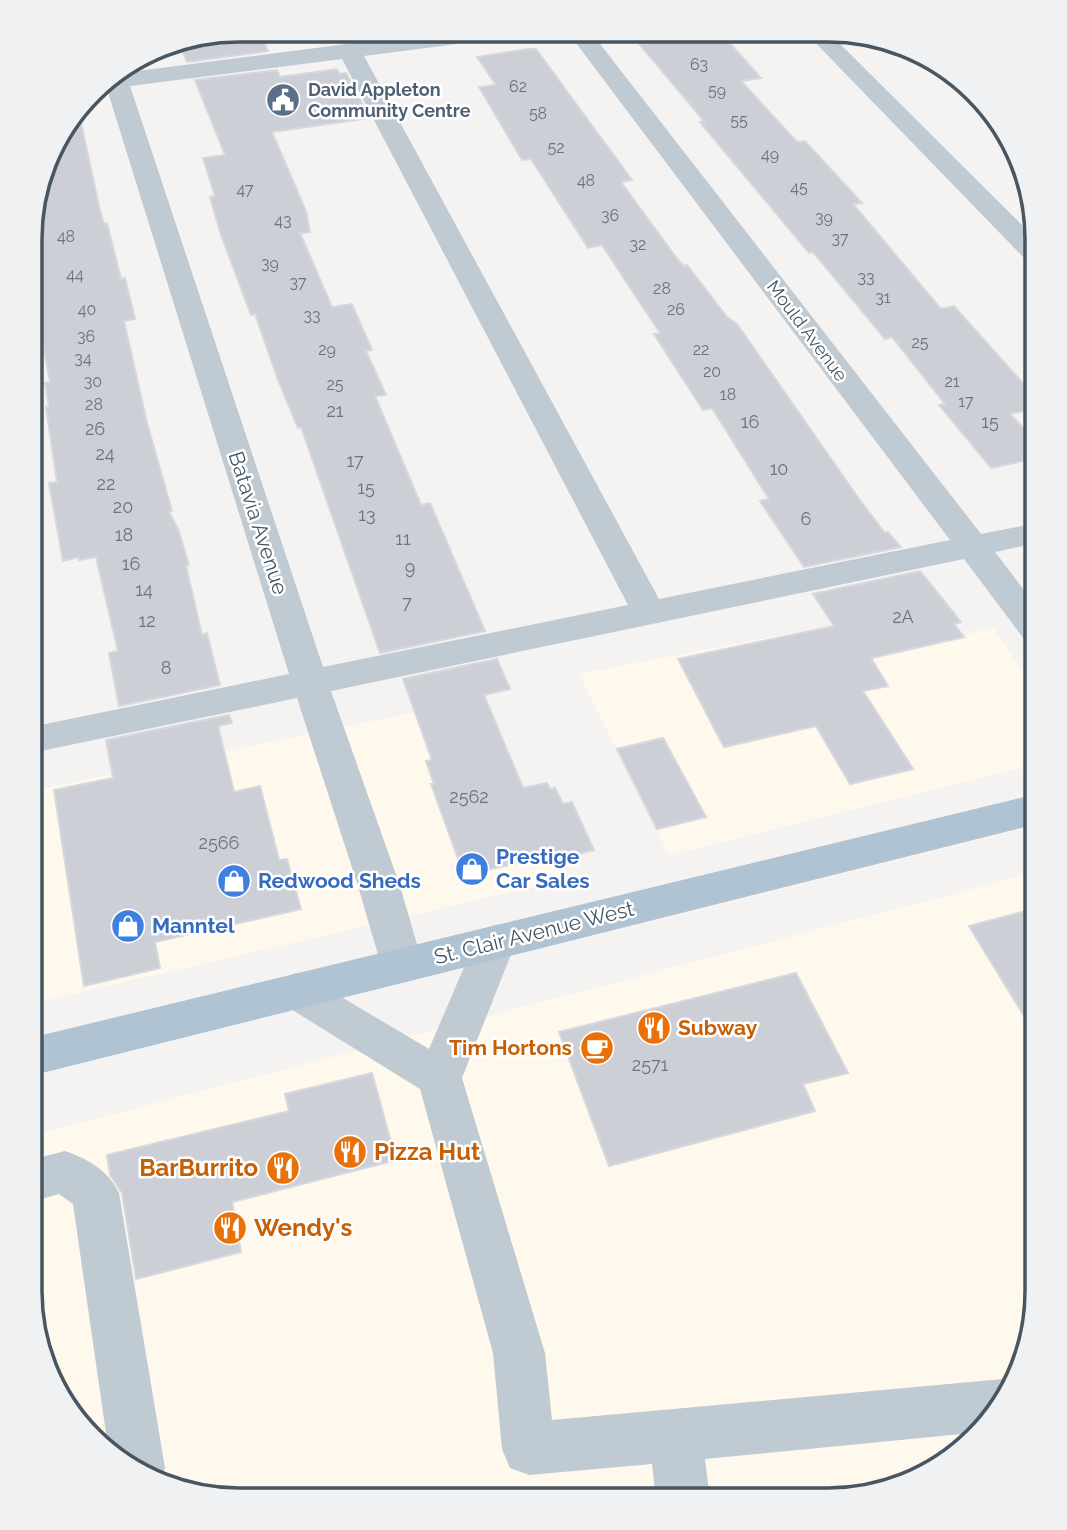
<svg xmlns="http://www.w3.org/2000/svg" width="1067" height="1530" viewBox="0 0 1067 1530" font-family="Raleway,sans-serif">
  <style>
    .commercial { fill: #fef8ed }
    .building { fill: #cccfd5; stroke: #d6d8de; stroke-width: 2 }
    .lines { fill: none; stroke-linecap: round; stroke-linejoin: round }
    .minor { fill: #bfcad3; fill-rule: evenodd }
    .major { fill: #b0c3d3; fill-rule: evenodd }
    .labels { text-anchor: middle; stroke-width: 5; stroke-linejoin: round; paint-order: stroke }
    .far-number-label { font-size: 16px; fill: #69747f }
    .far-service-label { font-size: 18px; font-weight: bold; fill: #4e5e75; stroke: #fff; text-anchor: start }
    .far-street-label { font-size: 18px; fill: #485662; stroke: #fff }
    .number-label { font-size: 18px; fill: #69747f }
    .street-label { font-size: 21px; fill: #485662; stroke: #fff }
    .shop-label { font-size: 21px; font-weight: bold; fill: #366cbe; stroke: #fff; text-anchor: start }
    .food-label { font-size: 21px; font-weight: bold; fill: #c56008; stroke: #fff; text-anchor: start }
    .near-food-label { font-size: 24px; font-weight: bold; fill: #c56008; stroke: #fff; text-anchor: start }
    .rim { fill: none; stroke: #485662; stroke-width: 3.5 }
  </style>
  <rect width="100%" height="100%" fill="#f5f2f2"/>
  <g class="commercial">
    <path d="M850,622l28,33 115,-27 44,64v72l-368,91 -90,-181z"/>
    <path d="M485,698l78,182 -533,124 1,-213z"/>
    <path d="M1037,872v433l-35,103 -82,71 -91,21 -617,-1 -100,-42 -61,-74 -21,-91v-156z"/>
  </g>
  <g class="building">
    <path d="M239,30h20l9,21 -81,11 -9,-22z"/>
    <path d="M670,31h49l42,47 -20,3 56,61 8,-1 57,62 -9,1 88,105 13,-3 83,93v9l-27,6 27,28v16l-46,10 -52,-63 6,-1 -53,-67 -7,2 -72,-87 -4,1 -109,-131 4,-1 -70,-83z"/>
    <path d="M528,49h8l41,56 55,75 -11,2 57,78 6,6 3,-1 40,52 10,7 122,175 26,34 3,-1 13,15 -97,20 -44,-66 9,-2 -57,-91 -9,2 -49,-76 6,-1 -58,-88 -14,3 -57,-89 -9,1 -43,-73 17,-2 -19,-28z"/>
    <path d="M337,69l2,5 7,-1 24,45 -98,14 34,79 4,21 -10,1 32,74 20,-3 20,46 -6,1 20,44 -11,1 46,109 9,-2 55,128 -105,22 -79,-226 -3,1 -20,-48 -23,-66 -4,1 -30,-80 -11,-38 5,-1 -12,-38 22,-3 -30,-75 82,-10 3,7z"/>
    <path d="M78,109l22,102 4,13 3,-1 14,56 4,-1 10,41 -11,2 23,102 25,88 -3,1 9,17 11,36 -3,1 16,69 5,-2 13,52 -101,21 -10,-53 9,-2 -22,-94 -17,3v-3l-16,4 -14,-78 8,-1 -11,-75h3l-4,-24 5,-1 -19,-101 3,-77 24,-69z"/>
    <path d="M920,571l41,51 -7,2 10,13 -93,21 17,28 -25,5 50,78 -63,15 -34,-58 -92,21 -46,-88 156,-33 -21,-32z"/>
    <path d="M497,659l13,30 -26,6 39,93 24,-5 3,6 5,-1 8,16 9,-2 22,48 -39,10 -2,-5 -89,20 -33,-91h3l-8,-23 6,-1 -29,-81z"/>
    <path d="M229,715l3,8 -14,3 16,66 26,-6 19,74 8,-1 14,50 -146,33 5,26 -76,18 -30,-196 59,-12 -7,-38z"/>
    <path d="M663,738l43,79 -49,12 -40,-80z"/>
    <path d="M1037,908v129l-68,-111z"/>
    <path d="M796,973l52,100 -45,11 12,27 -206,55 -50,-134z"/>
    <path d="M372,1073l24,87 -164,42 9,50 -105,27 -14,-86 -12,-18 -3,-20 182,-44 -4,-17z"/>
  </g>
  <g class="lines">
    <g class="minor">
      <path d="M455,30l59,1 -3,5 -8,2 -139,18 295,543 291,-59 -383,-509h23l391,503 56,-11v20l-42,9 42,55v36l-13,-4 -60,-80 -633,132 69,195 23,79 -6,12 -15,5 -15,-5 -6,-12 -23,-79 -61,-188 -266,55v-26l258,-53 -182,-585h-12l19,-15zM342,59l286,546 -305,62 -193,-581z"/>
      <path d="M804,31l24,1 209,208v23l-10,-2z"/>
      <path d="M495,925l15,5 6,12 -54,136 83,275 7,67 451,-41 7,3 -8,26 -30,25 -267,26 5,41h-54l-4,-36 -123,11 -19,-7 -8,-19 -9,-96 -73,-264 -139,-86 -7,-12 7,-12 15,-6 15,6 118,70 51,-119z"/>
      <path d="M65,1151c23,8 44,20 54,42l46,275 -4,10 -52,-24 -36,-250 -14,-10 -29,8v-42z"/>
    </g>
    <path class="major" d="M1037,794v30l-1007,252v-38z"/>
  </g>
  <defs>
    <g id="civic-disc" transform="scale(1.75)"><circle r="9.5" fill="#5c6f8a" stroke="#fff"/><path d="M-.6-6.5H3V-4.5H.6V-3L4-1V1h2V6H-6V1h2V-1L-.6-3ZM-1.2 2.5V6h2.4V2.5Z" fill="#fff"/></g>
    <g id="shop-disc" transform="scale(1.75)"><circle r="9.5" fill="#3f7fe0" stroke="#fff"/><path d="M-5-2.5h2.3a2.7 3.5 0 0 1 5.4 0H5L5.5 6h-11ZM-1.5-2.5h3a1.5 2.3 0 0 0-3 0Z" fill="#fff"/></g>
    <g id="restaurant-disc" transform="scale(1.75)"><circle r="9.5" fill="#e8710a" stroke="#fff"/><path d="M-5-6h1v4h1v-4h1v4h1v-4h1v5L-1.5 .5V6h-2V.5L-5-1ZM5-6V6H3V1.5H1.5Q1.5-4 5-6Z" fill="#fff"/></g>
    <g id="cafe-disc" transform="scale(1.75)"><circle r="9.5" fill="#e8710a" stroke="#fff"/><path d="M-5.5-4.5H6V0H3Q3 3.5 0 3.5H-2.5Q-5.5 3.5-5.5 0ZM3-3.2v2h1.7v-2ZM-6 4.5H4V6H-6Z" fill="#fff"/></g>
  </defs>
  <g fill-rule="evenodd">
    <use href="#civic-disc" x="283" y="100"/>
    <use href="#shop-disc" x="472" y="869"/>
    <use href="#shop-disc" x="234" y="881"/>
    <use href="#shop-disc" x="128" y="926"/>
    <use href="#restaurant-disc" x="654" y="1028"/>
    <use href="#cafe-disc" x="597" y="1048"/>
    <use href="#restaurant-disc" x="350" y="1152"/>
    <use href="#restaurant-disc" x="283" y="1168"/>
    <use href="#restaurant-disc" x="230" y="1228"/>
  </g>
  <g class="labels">
    <g class="far-number-label">
      <text x="699" y="70">63</text>
      <text x="518" y="92">62</text>
      <text x="717" y="96">59</text>
      <text x="538" y="119">58</text>
      <text x="739" y="126">55</text>
      <text x="556" y="153">52</text>
      <text x="770" y="160">49</text>
      <text x="586" y="186">48</text>
      <text x="799" y="193">45</text>
      <text x="245" y="195">47</text>
      <text x="610" y="221">36</text>
      <text x="824" y="223">39</text>
      <text x="283" y="226">43</text>
      <text x="66" y="242">48</text>
      <text x="840" y="244">37</text>
      <text x="638" y="250">32</text>
      <text x="270" y="269">39</text>
      <text x="75" y="280">44</text>
      <text x="866" y="283">33</text>
      <text x="298" y="288">37</text>
      <text x="662" y="294">28</text>
      <text x="883" y="303">31</text>
      <text x="87" y="315">40</text>
      <text x="676" y="315">26</text>
      <text x="312" y="321">33</text>
      <text x="86" y="342">36</text>
      <text x="920" y="348">25</text>
      <text x="327" y="355">29</text>
      <text x="701" y="355">22</text>
      <text x="83" y="364">34</text>
      <text x="712" y="377">20</text>
      <text x="93" y="387">30</text>
      <text x="952" y="387">21</text>
      <text x="335" y="390">25</text>
      <text x="728" y="400">18</text>
      <text x="966" y="407">17</text>
      <text x="94" y="410">28</text>
    </g>
    <g class="far-service-label">
      <text x="308" y="96">David Appleton<tspan x="308" dy="21">Community Centre</tspan></text>
    </g>
    <g class="far-street-label">
      <text transform="translate(807 331) rotate(53)" y="6">Mould Avenue</text>
    </g>
    <g class="number-label">
      <text x="335" y="417">21</text>
      <text x="750" y="428">16</text>
      <text x="990" y="428">15</text>
      <text x="95" y="435">26</text>
      <text x="105" y="460">24</text>
      <text x="355" y="467">17</text>
      <text x="779" y="475">10</text>
      <text x="106" y="490">22</text>
      <text x="366" y="494">15</text>
      <text x="123" y="513">20</text>
      <text x="367" y="521">13</text>
      <text x="806" y="525">6</text>
      <text x="124" y="541">18</text>
      <text x="403" y="545">11</text>
      <text x="131" y="570">16</text>
      <text x="410" y="574">9</text>
      <text x="144" y="596">14</text>
      <text x="407" y="609">7</text>
      <text x="903" y="623">2A</text>
      <text x="147" y="627">12</text>
      <text x="166" y="674">8</text>
      <text x="469" y="803">2562</text>
      <text x="219" y="849">2566</text>
      <text x="650" y="1071">2571</text>
    </g>
    <g class="street-label">
      <text transform="translate(258 523) rotate(72)" y="7">Batavia Avenue</text>
      <text transform="translate(534 933) rotate(-14)" y="7">St. Clair Avenue West</text>
    </g>
    <g class="shop-label">
      <text x="496" y="864">Prestige<tspan x="496" dy="24">Car Sales</tspan></text>
      <text x="258" y="888">Redwood Sheds</text>
      <text x="152" y="933">Manntel</text>
    </g>
    <g class="food-label">
      <text x="678" y="1035">Subway</text>
      <text x="572" y="1055" text-anchor="end">Tim Hortons</text>
    </g>
    <g class="near-food-label">
      <text x="374" y="1160">Pizza Hut</text>
      <text x="258" y="1176" text-anchor="end">BarBurrito</text>
      <text x="254" y="1236">Wendy's</text>
    </g>
  </g>
  <path d="M0 0H1067V1530H0ZM239 42H828A197 197 0 0 1 1025 239V1291A197 197 0 0 1 828 1488H239A197 197 0 0 1 42 1291V239A197 197 0 0 1 239 42Z" fill="#f0f1f2" fill-rule="evenodd"/>
  <path class="rim" d="M239 42H828A197 197 0 0 1 1025 239V1291A197 197 0 0 1 828 1488H239A197 197 0 0 1 42 1291V239A197 197 0 0 1 239 42Z"/>
</svg>
